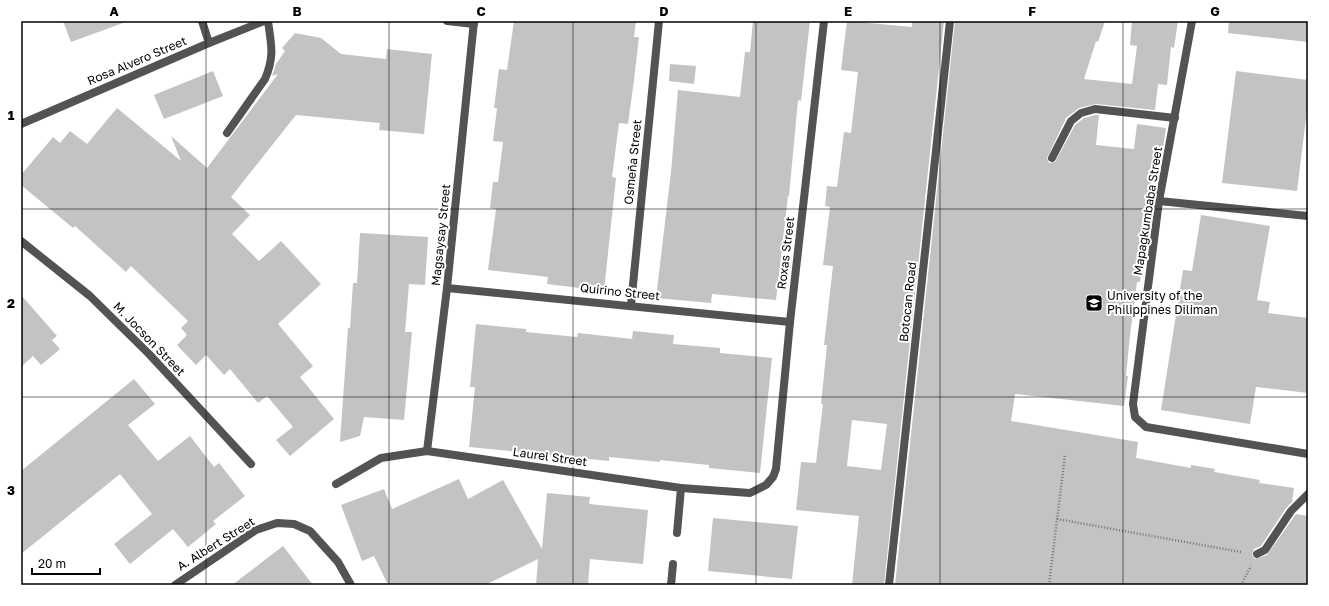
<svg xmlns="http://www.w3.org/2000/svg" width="1329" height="606" viewBox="0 0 1329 606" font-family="'Golos Text',sans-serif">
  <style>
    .building { fill: #c3c3c3; fill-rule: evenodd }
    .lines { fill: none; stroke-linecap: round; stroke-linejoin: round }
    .path { stroke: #757575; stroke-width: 2.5; stroke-dasharray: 1 2; stroke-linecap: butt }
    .lane { stroke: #535353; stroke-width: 8 }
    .street { stroke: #535353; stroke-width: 8 }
    .grid { fill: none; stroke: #000; stroke-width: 1; stroke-opacity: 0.55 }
    .labels { text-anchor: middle; stroke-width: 4; stroke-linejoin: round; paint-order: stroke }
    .street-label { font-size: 12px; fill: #000; stroke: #fff }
    .poi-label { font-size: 12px; fill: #000; stroke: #fff; text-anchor: start }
    .neatline { fill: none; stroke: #000; stroke-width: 1.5 }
    .grid-label { font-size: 13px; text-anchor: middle; font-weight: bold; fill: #000 }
  </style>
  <rect width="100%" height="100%" fill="#fff"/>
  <g class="building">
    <path d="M63,21h59l1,2 -52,19z"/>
    <path d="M514,21h122l-2,16h5l-5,43 -6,44 -9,-1 -7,54 4,1 -12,113 -57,-7 1,-7 -60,-7 8,-61 -6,-1 3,-26h5l5,-40 -10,-1 4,-33h-3l5,-39 8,1z"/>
    <path d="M753,21h57l-9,80 -3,-1 -9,96h-1l-12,104 -64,-6 -1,9 -55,-5 15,-126 7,-82 62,7 5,-45h5z"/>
    <path d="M847,21l65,6v-6h32l-60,564h-32l7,-69 -63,-6 5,-48 15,1 7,-59h-2l6,-59h-3l9,-79 -10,-1 7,-58 -5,-1 2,-20 10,1 7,-55 7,1 7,-61 -17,-2zM852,420l35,4 -6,46 -34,-4z"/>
    <path d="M955,21h150l-7,21 -2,-1 -12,38 48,5 5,-38 -7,-1 2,-24h46l-4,27 -3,-1 -4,38 -9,-1 -3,26 -59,-6 -17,4 -13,10 -19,40 2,5 6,-1 20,-37 9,-7 11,-3h4l-3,30 38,4 3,-25 29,4 -5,33 -7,-1 -6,59 -4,-1 -5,44h3l-2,20h-3l-7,53 -4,41h2l-4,30 -109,-12 -4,27 127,21 -2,16 55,10v-3l24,4 -1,3 46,8 -1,3 35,5 -2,14 -6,6 -25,38 -7,3 -2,5 2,4 2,1 11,-4 29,-41 12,2v69h-413z"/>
    <path d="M1229,21h79v21l-80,-9z"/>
    <path d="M295,33l26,5 20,16 45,5 1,-10 45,5 -8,80 -45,-4 1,-7 -84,-8 -65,82 19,18 -18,19 27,27 22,-20 40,43 -43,40 35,42 -13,11 34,42 -44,37 -14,-16 17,-13 -26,-31 -9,7 -28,-34 -6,6 -18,-20 -10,10 -19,-20 10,-10 -6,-7 7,-7 -57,-55 -5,6 -51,-46 -2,2 -52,-43v-10l32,-38 7,6 10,-12 17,13 30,-36 64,53 -10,-25 36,32 71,-94 -6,2 4,-12 9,-13 -3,-3z"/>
    <path d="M670,64l26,2 -2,18 -25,-3z"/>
    <path d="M213,71l10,25 -59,23 -10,-24z"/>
    <path d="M1236,71l72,9v22l-11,89 -75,-8z"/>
    <path d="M1201,215l69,11 -13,74 13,2 -2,11 40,5v75l-52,-6 -6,37 -89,-14 22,-140 9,1z"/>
    <path d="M360,233l68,4 -3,48 -16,-1 -4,48h7l-8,88 -40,-3 -4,19 -20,6 8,-114h2l3,-45h4z"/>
    <path d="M21,295l36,41 -5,4 8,9 -19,16 -8,-9 -12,11z"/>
    <path d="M476,324l50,5v3l51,5 1,-4 54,6 1,-8 41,4 -1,9 47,4v5l52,5 -12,115 -51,-5v-3l-49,-5v2l-51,-5v4l-140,-14 6,-60h-5z"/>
    <path d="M134,379l21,25 -27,21 30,36 32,-25 24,31 5,-4 26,33 -32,25 3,3 -28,23 -15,-18 -43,35 -16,-20 38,-30 -32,-40 -99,80v-83z"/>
    <path d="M459,479l9,20 35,-19 39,69 5,-56 43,4 -1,7 59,6 -5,54 -53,-5 -2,26h-52l2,-26 -53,26h-97l-14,-29 -12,5 -21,-56 43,-16 8,20z"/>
    <path d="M713,518l85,8 -6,53 -84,-8z"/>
    <path d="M283,546l30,39h-81z"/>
  </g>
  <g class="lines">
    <g class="path">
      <path d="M1057,519l184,33"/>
      <path d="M1049,585l16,-130"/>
      <path d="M1241,585l10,-19"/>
    </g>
    <g class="lane">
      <path d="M202,21l7,22"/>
      <path d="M227,133l38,-54c10,-23 6,-35 3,-58"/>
      <path d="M1052,158l19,-37 10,-8 14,-4 80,9"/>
      <path d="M1159,201l149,15"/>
    </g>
    <g class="street">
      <path d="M447,21l27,3"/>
      <path d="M1192,21l-33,180 -26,203 2,13 11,10 162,27"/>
      <path d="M21,124l188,-81 55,-22"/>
      <path d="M21,241l69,55 59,58 102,110"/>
      <path d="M447,288l343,34"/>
      <path d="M631,305l28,-284"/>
      <path d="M427,451l20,-163 27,-267"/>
      <path d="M336,484l45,-26 46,-7 254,37 69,5 16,-8 7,-8 3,-8 14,-147 34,-301"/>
      <path d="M677,533l4,-45"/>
      <path d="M1257,554l8,-4 26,-39 17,-17"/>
      <path d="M175,585l81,-55 21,-7 17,1 16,7 28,31 13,23"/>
      <path d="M671,585l2,-21"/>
      <path d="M889,585l61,-564"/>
    </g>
  </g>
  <path class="grid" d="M206,21v564M389,21v564M573,21v564M756,21v564M940,21v564M1123,21v564M21,209h1287M21,397h1287"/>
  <defs>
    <g id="university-square" transform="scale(0.9)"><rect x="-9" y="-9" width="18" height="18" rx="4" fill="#000" stroke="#fff"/><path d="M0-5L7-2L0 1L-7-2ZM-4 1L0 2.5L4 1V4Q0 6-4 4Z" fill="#fff"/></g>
  </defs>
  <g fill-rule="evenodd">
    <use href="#university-square" x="1094" y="303"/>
  </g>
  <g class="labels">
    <g class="street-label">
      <text transform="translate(137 61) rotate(-23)" y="4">Rosa Alvero Street</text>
      <text transform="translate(633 162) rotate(-84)" y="4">Osmeña Street</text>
      <text transform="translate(1148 211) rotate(-81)" y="4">Mapagkumbaba Street</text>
      <text transform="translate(441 235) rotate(-84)" y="4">Magsaysay Street</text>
      <text transform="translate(786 253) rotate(-83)" y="4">Roxas Street</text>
      <text transform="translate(620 292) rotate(6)" y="4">Quirino Street</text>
      <text transform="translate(908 302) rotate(-84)" y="4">Botocan Road</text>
      <text transform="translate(149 339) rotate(46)" y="4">M. Jocson Street</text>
      <text transform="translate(550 457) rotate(8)" y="4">Laurel Street</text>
      <text transform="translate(216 544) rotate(-32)" y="4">A. Albert Street</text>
    </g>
    <g class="poi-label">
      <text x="1107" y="300">University of the<tspan x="1107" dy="14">Philippines Diliman</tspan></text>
    </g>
  </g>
  <rect width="1329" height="606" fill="none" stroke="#ffffff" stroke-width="44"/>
  <path d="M32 568v6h68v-6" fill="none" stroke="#000000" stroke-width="2"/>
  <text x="38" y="568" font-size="12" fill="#000000" stroke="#ffffff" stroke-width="3" paint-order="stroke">20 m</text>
  <rect x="22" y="22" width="1285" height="562" class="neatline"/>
  <g class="grid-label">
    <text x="114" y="16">A</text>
    <text x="297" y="16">B</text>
    <text x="481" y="16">C</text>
    <text x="664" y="16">D</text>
    <text x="848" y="16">E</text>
    <text x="1032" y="16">F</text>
    <text x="1215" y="16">G</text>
    <text x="11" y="120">1</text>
    <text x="11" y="308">2</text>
    <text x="11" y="495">3</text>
  </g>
</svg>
